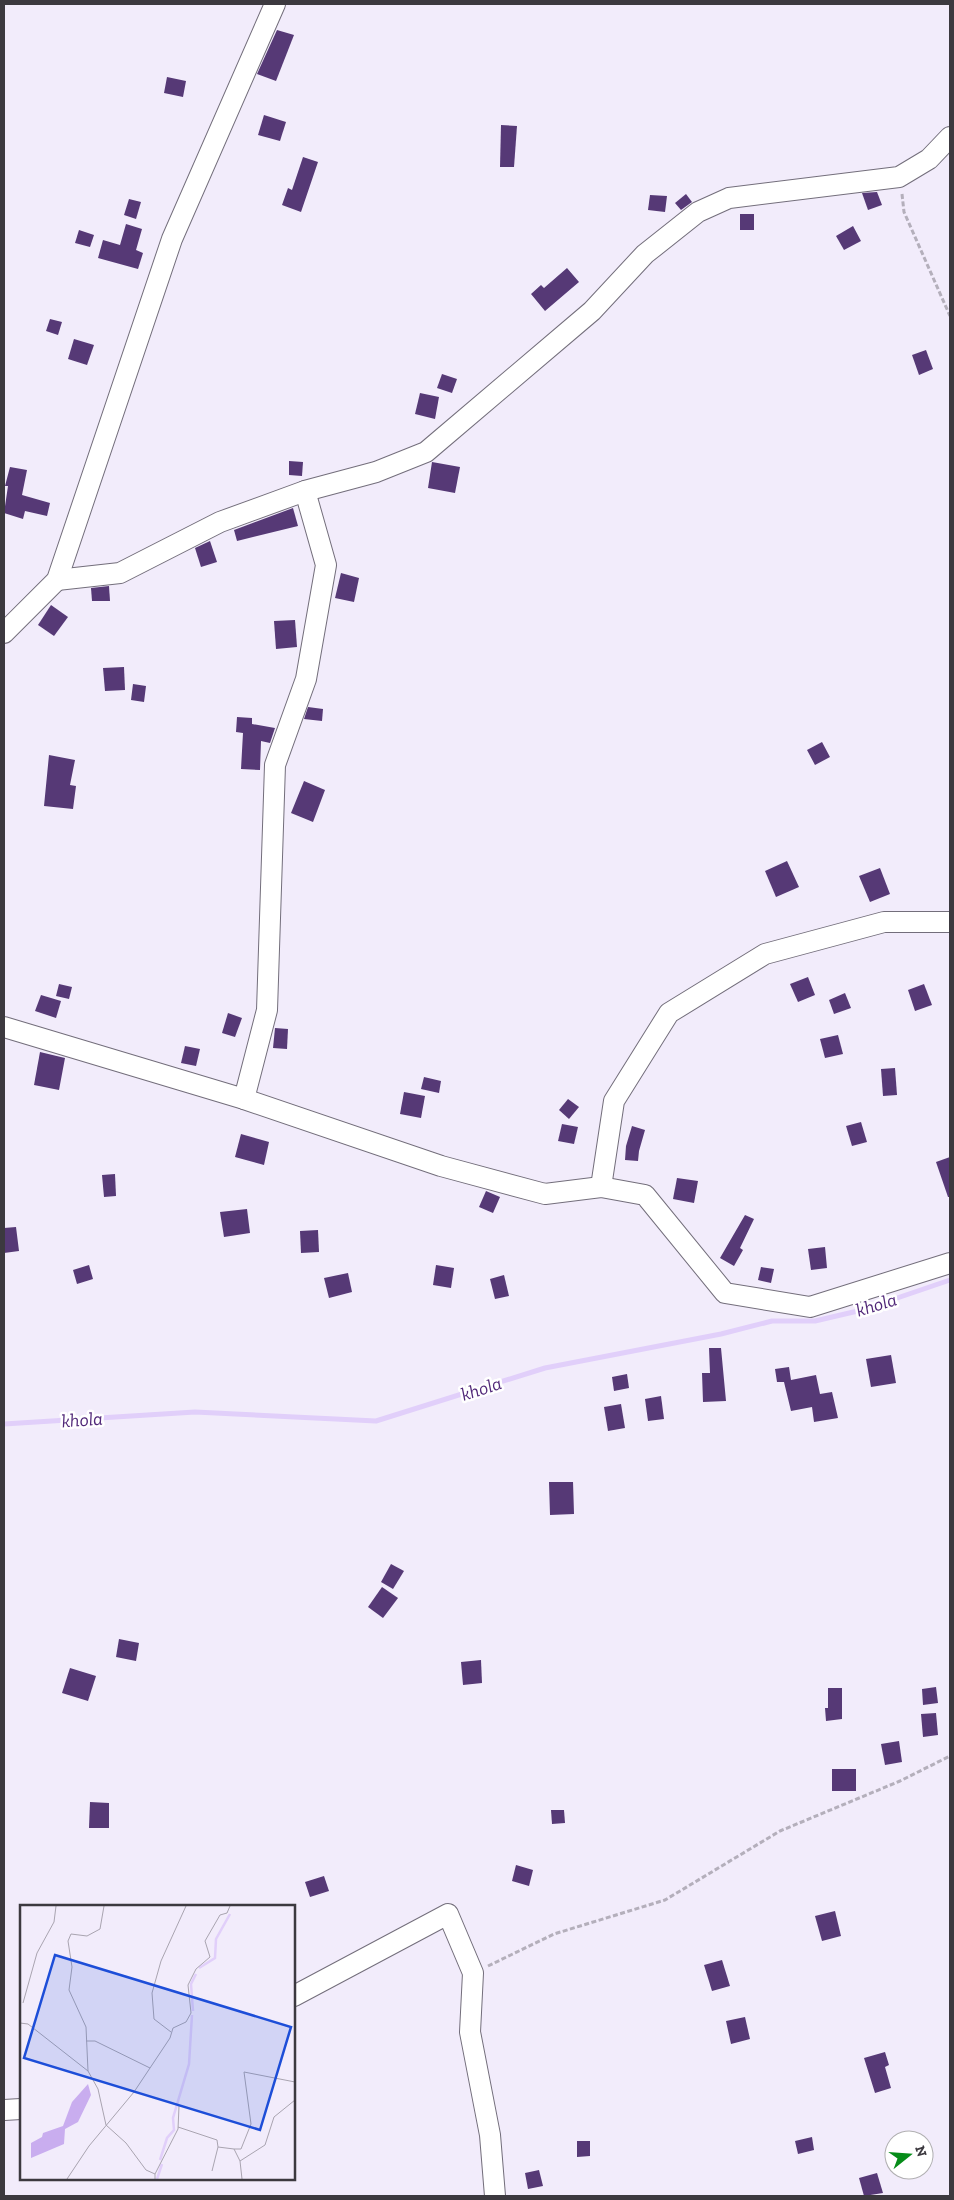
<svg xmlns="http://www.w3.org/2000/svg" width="954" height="2200" viewBox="0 0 954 2200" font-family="'Zilla Slab',serif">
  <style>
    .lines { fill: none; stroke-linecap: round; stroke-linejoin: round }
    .stream { stroke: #e1cffa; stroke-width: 5 }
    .building { fill: #563976 }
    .street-casing { stroke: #736e7b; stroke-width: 22 }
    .path { stroke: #b4afbb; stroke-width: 3; stroke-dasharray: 5 2.5; stroke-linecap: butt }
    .street { stroke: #fff; stroke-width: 20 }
    .labels { text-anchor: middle; stroke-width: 5; stroke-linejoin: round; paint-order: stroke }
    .water-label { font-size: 19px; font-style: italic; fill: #502778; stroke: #fff }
    .inset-river { fill: none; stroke: #e1cffa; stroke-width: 2.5 }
    .inset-road { fill: none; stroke: #a9a4b0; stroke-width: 1 }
    .view { fill: #1d4ed8; fill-opacity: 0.15; stroke: #1d4ed8; stroke-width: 2.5 }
    .inset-edge { fill: none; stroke: #3c393f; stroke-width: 2.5 }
  </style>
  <rect width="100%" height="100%" fill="#f2ecfb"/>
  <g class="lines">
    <path class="stream" d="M4,1424l191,-12 181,9 169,-53 176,-34 51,-13h43l47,-11 88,-30"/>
  </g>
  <g class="building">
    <path d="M277,30l17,5 -18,46 -19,-7z"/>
    <path d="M167,77l19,4 -3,16 -19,-4z"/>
    <path d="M264,115l22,7 -6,19 -22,-6z"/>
    <path d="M501,125l16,1 -3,41h-14z"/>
    <path d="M303,157l15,5 -17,50 -19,-7 6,-17 4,2z"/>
    <path d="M877,192l5,13 -14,5 -6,-17z"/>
    <path d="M686,194l6,8 -11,8 -6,-7z"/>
    <path d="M650,195l17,1 -2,16 -17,-2z"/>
    <path d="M129,199l12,3 -5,17 -12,-4z"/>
    <rect x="740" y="214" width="14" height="16"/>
    <path d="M126,224l16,5 -6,21 7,3 -5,16 -40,-11 5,-18 17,5z"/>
    <path d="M853,226l8,15 -17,9 -8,-14z"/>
    <path d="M79,230l15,5 -4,12 -15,-4z"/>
    <path d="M567,268l12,14 -34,29 -14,-17 10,-9 3,3z"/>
    <path d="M50,319l12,3 -4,13 -12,-4z"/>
    <path d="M74,339l20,6 -7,20 -19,-6z"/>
    <path d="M926,350l7,19 -14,6 -7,-20z"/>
    <path d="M442,374l15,5 -5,14 -15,-5z"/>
    <path d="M420,393l19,4 -4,22 -20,-5z"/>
    <path d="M289,461l14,1 -1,14 -13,-1z"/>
    <path d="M432,462l28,5 -5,26 -27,-5z"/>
    <path d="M10,467l17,3 -5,25 28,8 -3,13 -22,-5 -2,8 -19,-6 4,-27h-3z"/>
    <path d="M293,508l5,18 -61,15 -3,-11z"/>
    <path d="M210,541l7,21 -16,5 -6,-19z"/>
    <path d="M341,573l18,5 -5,24 -19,-4z"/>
    <path d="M109,586l1,15h-18l-1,-13z"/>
    <path d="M51,605l17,12 -14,19 -16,-11z"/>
    <path d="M295,620l2,27 -21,2 -2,-28z"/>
    <path d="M124,667l1,23 -20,1 -2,-23z"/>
    <path d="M133,684l13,2 -2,16 -13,-2z"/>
    <path d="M308,707l15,2 -1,12 -18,-2z"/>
    <path d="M237,717l15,1v6l23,4 -5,15 -9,-2 -1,29 -19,-1 2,-36 -7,-1z"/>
    <path d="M822,742l8,15 -15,8 -8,-15z"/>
    <path d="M49,755l26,5 -5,25 6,1 -3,23 -29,-3z"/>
    <path d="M304,781l21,9 -12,32 -22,-9z"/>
    <path d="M787,861l12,26 -23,10 -11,-26z"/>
    <path d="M880,868l10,26 -20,8 -11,-26z"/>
    <path d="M808,977l7,18 -17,7 -8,-18z"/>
    <path d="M59,984l13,3 -3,12 -13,-3z"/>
    <path d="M924,984l8,21 -17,6 -7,-21z"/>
    <path d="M845,993l6,15 -17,6 -5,-14z"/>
    <path d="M41,995l20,6 -5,17 -21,-7z"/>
    <path d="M228,1013l14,5 -7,19 -13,-4z"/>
    <path d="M275,1028l13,1 -1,20 -14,-1z"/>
    <path d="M838,1035l5,19 -18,4 -5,-19z"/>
    <path d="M185,1046l15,3 -4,17 -15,-3z"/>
    <path d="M40,1052l25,6 -6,32 -25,-5z"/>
    <path d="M895,1068l2,27 -14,1 -2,-27z"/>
    <path d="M424,1077l17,4 -2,12 -18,-4z"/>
    <path d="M404,1092l21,4 -4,22 -21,-4z"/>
    <path d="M568,1099l11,8 -10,12 -10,-9z"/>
    <path d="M861,1122l6,20 -15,4 -6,-20z"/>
    <path d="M562,1124l16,3 -4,17 -16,-3z"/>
    <path d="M632,1126l13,4 -6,21 -1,10 -13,-1 1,-14z"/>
    <path d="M241,1134l28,8 -5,23 -29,-8z"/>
    <path d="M950,1157v40h-2l-12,-35z"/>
    <path d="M115,1174l1,22 -12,1 -2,-22z"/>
    <path d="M677,1178l21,3 -4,22 -21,-4z"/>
    <path d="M486,1191l14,6 -7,16 -14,-6z"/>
    <path d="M247,1209l3,24 -26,4 -4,-25z"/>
    <path d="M745,1215l9,4 -14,29 3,2 -9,16 -14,-8z"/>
    <path d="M16,1227l3,24 -15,2v-25z"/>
    <path d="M318,1230l1,22 -18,1 -1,-22z"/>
    <path d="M825,1247l2,21 -16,2 -3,-21z"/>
    <path d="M89,1265l4,14 -16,5 -4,-14z"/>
    <path d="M436,1265l18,3 -3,20 -18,-3z"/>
    <path d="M761,1267l13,2 -3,14 -13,-3z"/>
    <path d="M348,1273l4,19 -23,6 -5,-20z"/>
    <path d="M504,1275l5,21 -14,3 -5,-20z"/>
    <path d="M709,1348h12l5,53 -23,1 -1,-29h8z"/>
    <path d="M891,1355l5,28 -25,4 -5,-28z"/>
    <path d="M789,1367l2,13 25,-5 4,19 12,-2 6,26 -24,4 -2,-15 -21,4 -7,-29h-7l-2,-13z"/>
    <path d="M627,1374l2,14 -15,3 -2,-14z"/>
    <path d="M661,1396l3,23 -16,2 -3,-22z"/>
    <path d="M621,1404l4,24 -17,3 -4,-24z"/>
    <path d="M549,1482h24l1,32 -24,1z"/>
    <path d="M391,1564l13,7 -11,18 -12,-7z"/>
    <path d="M382,1587l16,11 -15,20 -15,-11z"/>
    <path d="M119,1639l20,4 -3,18 -20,-4z"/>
    <path d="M481,1660l1,23 -19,2 -2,-23z"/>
    <path d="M70,1668l26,8 -8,25 -26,-8z"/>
    <path d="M936,1687l2,16 -15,2 -1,-16z"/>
    <path d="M828,1688h14v31l-16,2 -1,-13h3z"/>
    <path d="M936,1713l2,22 -15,2 -2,-23z"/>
    <path d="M899,1741l3,21 -17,3 -4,-21z"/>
    <rect x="832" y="1769" width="24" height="22"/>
    <path d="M90,1802l19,1v25h-20z"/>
    <path d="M551,1810h13l1,13 -13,1z"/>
    <path d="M516,1865l17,5 -4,16 -17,-5z"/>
    <path d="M324,1876l5,15 -19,6 -5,-15z"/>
    <path d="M835,1911l6,25 -19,5 -7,-25z"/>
    <path d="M722,1960l8,26 -18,5 -8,-26z"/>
    <path d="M745,2017l5,22 -19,5 -5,-23z"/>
    <path d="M885,2052l4,13 -4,2 6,21 -16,5 -11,-35z"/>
    <path d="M812,2137l2,13 -16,4 -3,-13z"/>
    <path d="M577,2141h13v15l-13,1z"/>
    <path d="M539,2170l4,16 -15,3 -3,-16z"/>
    <path d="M877,2173l6,20 -19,3 -5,-18z"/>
  </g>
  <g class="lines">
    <g class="street-casing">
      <g id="street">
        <path d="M57,580l63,-7 100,-51 85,-31 71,-19 50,-20 166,-141 53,-57 53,-42 31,-14 170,-21 30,-18 21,-22"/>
        <path d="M4,633l53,-53 115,-341 103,-235"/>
        <path d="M4,1027l240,72 197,67 104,28 56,-7 44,8 80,98 85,14 140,-44"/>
        <path d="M244,1099l23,-89 8,-245 31,-86 20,-114 -21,-74"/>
        <path d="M601,1187l13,-86 55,-88 96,-59 119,-32h66"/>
        <path d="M294,1996l154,-82 25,59 -3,59 20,103 5,61"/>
        <path d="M4,2110l17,-1"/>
      </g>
    </g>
    <g class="path">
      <path d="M902,194l2,18 46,104"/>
      <path d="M488,1966l66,-32 111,-34 115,-69 120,-50 50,-25"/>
    </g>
    <use href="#street" class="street"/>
  </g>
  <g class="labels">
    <g class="water-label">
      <text transform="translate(876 1304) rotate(-17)" y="7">khola</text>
      <text transform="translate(481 1388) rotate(-18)" y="7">khola</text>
      <text transform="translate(82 1419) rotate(-4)" y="7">khola</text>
    </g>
  </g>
  <g transform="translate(20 1905)">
    <rect width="275" height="275" fill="#f2ecfb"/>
    <path d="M68,179l3,11 -13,27 -13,7 -1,15 -33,14v-15l11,-6 1,-4 20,-7 9,-24z" fill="#c9adef"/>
    <path class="inset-river" d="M179,63l16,-10 1,-19 14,-25M173,106l-2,-27 5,-10M140,255l7,-22 7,-8 -1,-12 16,-54 3,-49M137,274l5,-15"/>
    <path class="inset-road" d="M3,98l14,-50 17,-31 2,-16M0,118l8,1 60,47 10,18 8,36 20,18 20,27 9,4v5M151,127l-17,-13 -2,-26 9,-32 25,-55M66,136h9l55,27M68,166l-2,-44 -17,-37 3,-23 -4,-26 3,-7 16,2 13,-7 4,-23M158,222l39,13 1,7 16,2 6,12M214,244h7l10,-25 -7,-52 51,10M192,266l6,-24M135,269l23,-45 1,-23M47,274l22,-33 45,-54 36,-54 3,-10 13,-6 5,-9 -3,-28 8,-16 14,-12 -5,-16 15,-26 7,-2 3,-7M222,274l-2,-18 25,-16 9,-28 21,-17"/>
    <path class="view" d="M35,50l236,72 -31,103 -236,-72z"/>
    <rect width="275" height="275" class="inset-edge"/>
  </g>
  <rect width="954" height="2200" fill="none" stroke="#3c393f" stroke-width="10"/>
  <g transform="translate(909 2155) rotate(73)"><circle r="24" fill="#ffffff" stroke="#b1b0b2"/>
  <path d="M0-4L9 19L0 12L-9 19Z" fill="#068c19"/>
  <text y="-8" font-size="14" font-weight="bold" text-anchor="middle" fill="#3c393f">N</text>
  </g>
</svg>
